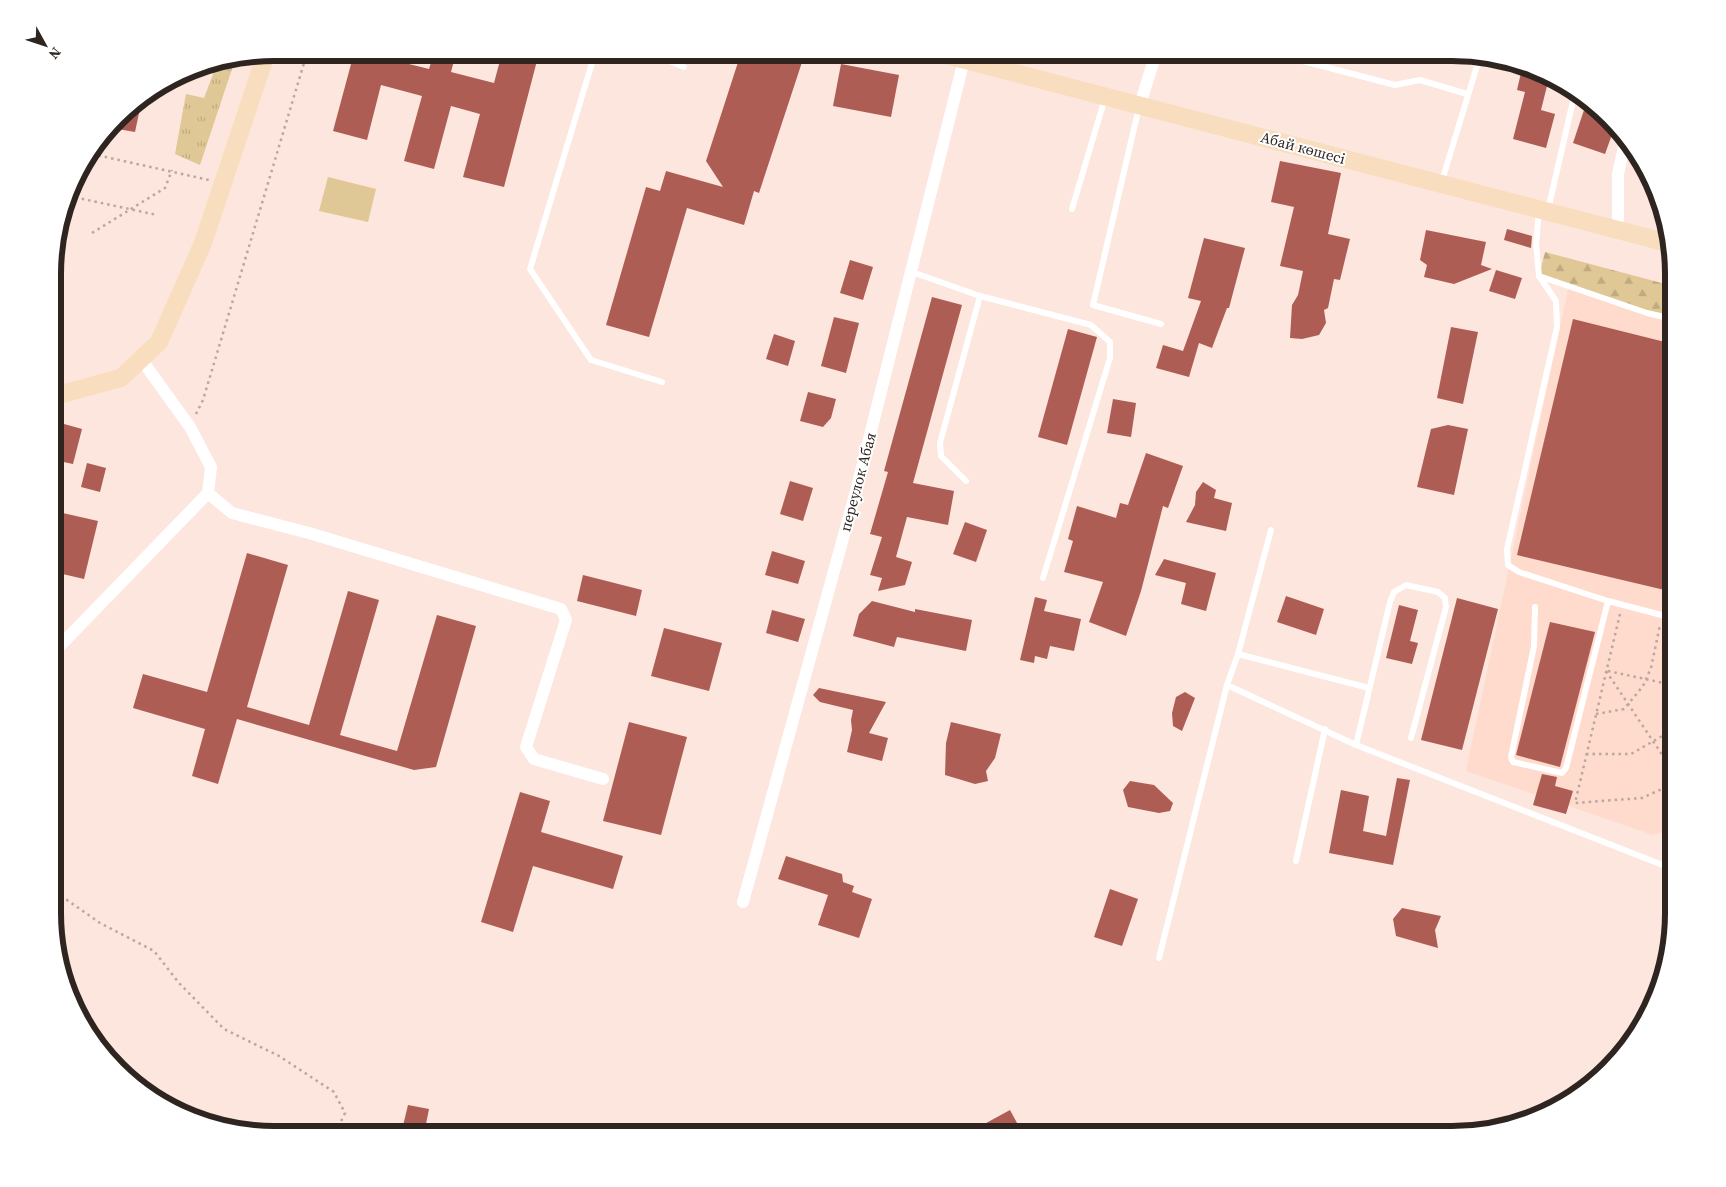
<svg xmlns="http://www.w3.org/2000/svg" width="1726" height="1187" viewBox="0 0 1726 1187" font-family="'Source Serif 4',serif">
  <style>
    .built { fill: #fedbcc }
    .grass { fill: url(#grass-tufts) }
    .forest { fill: url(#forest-firs) }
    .pitch { fill: #e0c796 }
    .building { fill: #ae5d54 }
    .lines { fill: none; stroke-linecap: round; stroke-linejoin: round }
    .path { stroke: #b9a7a0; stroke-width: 2.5; stroke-dasharray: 2.5 4; stroke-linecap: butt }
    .service { stroke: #fff; stroke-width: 6 }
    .minor { stroke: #fff; stroke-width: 12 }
    .secondary { stroke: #f8ddbe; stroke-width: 18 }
    .labels { text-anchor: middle; stroke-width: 4; stroke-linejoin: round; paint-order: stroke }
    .street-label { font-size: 15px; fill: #2e2520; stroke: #fff }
    .rim { fill: none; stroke: #2e2520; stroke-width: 6 }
  </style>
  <defs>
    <pattern id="grass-tufts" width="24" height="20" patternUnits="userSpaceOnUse" patternTransform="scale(1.25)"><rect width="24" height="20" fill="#e0c796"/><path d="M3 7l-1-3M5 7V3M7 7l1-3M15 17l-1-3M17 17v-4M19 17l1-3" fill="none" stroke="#c0ab81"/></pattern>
    <pattern id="forest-firs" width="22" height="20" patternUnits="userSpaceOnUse" patternTransform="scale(1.25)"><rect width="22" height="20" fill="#e0c796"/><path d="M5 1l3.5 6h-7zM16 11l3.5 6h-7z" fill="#c0ab81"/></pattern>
  </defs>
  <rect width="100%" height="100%" fill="#fce6dd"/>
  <path class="built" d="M1573,266l100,26v537l-20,6 -187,-64z"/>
  <path class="grass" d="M235,60l-35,105 -25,-11 11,-60 18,4 13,-34z"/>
  <path class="forest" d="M1545,252l128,34v33l-134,-43z"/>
  <path class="pitch" d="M328,177l48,12 -8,33 -49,-11z"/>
  <g class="building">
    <path d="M354,53h33l-2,5 44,11 5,-16h22l-5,19 43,11 8,-30h37l-35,134 -41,-10 17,-63 -29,-8 -17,63 -30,-8 18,-65 -41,-11 -14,55 -34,-9z"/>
    <path d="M741,53h64l-46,140 -5,-2 -10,34 -57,-17 -38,129 -43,-12 40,-138 14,4 6,-20 57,16 -17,-26z"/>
    <path d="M841,64l58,11 -8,42 -58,-11z"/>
    <path d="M1523,64l26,14 -8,32 14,4 -9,34 -33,-9 12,-47 -8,-2z"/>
    <path d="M142,99l-7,33 -23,-4 16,-20z"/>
    <path d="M1586,104l8,3 20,22 -9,25 -32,-11z"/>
    <path d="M1280,161l61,12 -13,61 22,5 -10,41 -6,-1 -6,29 -4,2 2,13 -7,12 -17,4 -12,-1 2,-33 6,-10 5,-24 -23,-5 14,-59 -23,-5z"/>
    <path d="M1507,229l25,7 -1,12 -27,-8z"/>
    <path d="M1426,230l60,12 -5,23 11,4 -38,15 -30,-7 3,-12 -7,-5z"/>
    <path d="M1204,238l41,10 -16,60h-2l-15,40 -13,-5 -10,34 -33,-9 7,-23 20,6 18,-50 -13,-3z"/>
    <path d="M850,260l23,7 -10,33 -23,-7z"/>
    <path d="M1496,270l26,8 -7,21 -26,-8z"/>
    <path d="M932,297l30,8 -49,178 41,8 -6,34 -41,-8 -11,40 16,5 -7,23 -27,6 4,-13 -12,-3 12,-38 -12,-3 18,-62 -4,-1z"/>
    <path d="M834,317l25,6 -13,50 -25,-7z"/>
    <path d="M1573,319l100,25v248l-156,-37z"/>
    <path d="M1451,327l27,5 -15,72 -26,-6z"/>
    <path d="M1068,329l29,8 -30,108 -29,-8z"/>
    <path d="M774,334l21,7 -7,25 -22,-7z"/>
    <path d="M808,392l28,7 -5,19 -8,9 -23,-6z"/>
    <path d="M1113,399l23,4 -5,34 -24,-4z"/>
    <path d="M57,422l25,7 -9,35 -19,-4v-27z"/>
    <path d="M1448,425l20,4 -14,66 -37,-8 14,-58z"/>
    <path d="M1146,453l37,13 -15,42 -5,-2 -22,85 -15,45 -37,-14 14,-40 -39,-10 9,-31 -5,-2 9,-33 39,12 4,-15 8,2z"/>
    <path d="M87,463l19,5 -6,24 -19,-5z"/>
    <path d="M790,481l23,7 -10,33 -23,-7z"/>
    <path d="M1203,482l13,8 -2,8 18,5 -6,28 -40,-9 9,-17 1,-13z"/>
    <path d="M54,511l44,10 -14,58 -30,-7z"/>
    <path d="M965,522l22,8 -11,32 -23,-8z"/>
    <path d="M772,551l33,10 -7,23 -33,-9z"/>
    <path d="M247,553l41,12 -41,142 62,18 39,-134 31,9 -39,135 57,16 40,-136 39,11 -40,141 -22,3 -177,-51 -19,65 -26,-8 13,-47 -72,-21 10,-34 64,18z"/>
    <path d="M1164,559l52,14 -10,38 -25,-7 5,-21 -31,-8z"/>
    <path d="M583,575l59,15 -6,26 -59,-15z"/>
    <path d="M1286,596l38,13 -8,26 -39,-13z"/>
    <path d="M1035,597l12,3 -3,11 37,8 -7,32 -24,-5 -3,13 -12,-3 -1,7 -14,-3z"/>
    <path d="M1457,598l41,11 -36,141 -41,-10z"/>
    <path d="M872,601l43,11v-3l57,11 -6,31 -69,-14 -3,10 -41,-11 6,-22z"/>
    <path d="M1399,605l19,5 -8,31 8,2 -6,21 -26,-6z"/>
    <path d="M772,610l33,9 -7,23 -32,-9z"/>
    <path d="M1550,622l45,10 -35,135 -44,-12z"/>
    <path d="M664,628l58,15 -13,48 -58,-15z"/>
    <path d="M819,688l67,14 -17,31 19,5 -6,23 -35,-9 5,-22 -1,-10 2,-10 -33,-8 -7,-7z"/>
    <path d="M1185,692l10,6 -13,33 -9,-5 -1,-13 4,-16z"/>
    <path d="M629,722l58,15 -26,98 -58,-14z"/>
    <path d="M951,722l50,12 -6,24 -9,13 2,10 -13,3 -30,-9 1,-32z"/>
    <path d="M1542,774l15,3 -2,9 18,5 -7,23 -33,-9z"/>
    <path d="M1397,778l13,2 -17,85 -64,-12 12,-63 28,6 -6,35 23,5z"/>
    <path d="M1130,781l24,4 19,18 -3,8 -11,2 -31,-6 -5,-17z"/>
    <path d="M520,792l30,9 -9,31 82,24 -10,33 -80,-23 -20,66 -32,-10z"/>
    <path d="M786,856l56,18 1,8 11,4 -2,6 20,7 -13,39 -41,-13 10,-30 -50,-16z"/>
    <path d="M1110,889l28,10 -16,47 -28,-9z"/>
    <path d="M1402,908l39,8 -6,14 3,18 -42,-12 -3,-17z"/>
    <path d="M408,1105l21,4 -5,25h-23z"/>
    <path d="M1010,1110l13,24h-57z"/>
  </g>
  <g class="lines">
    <g class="path">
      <path d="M92,154l117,26"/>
      <path d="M69,196l88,19"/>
      <path d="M92,233l73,-45 7,-18"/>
      <path d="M54,246l1,-1"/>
      <path d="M196,414l7,-14 104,-347"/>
      <path d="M1620,614l-45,189 67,-5 31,-14"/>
      <path d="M1606,671l67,100"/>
      <path d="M1608,671l65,14"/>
      <path d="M1596,714l28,-5 19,-23 8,-18 9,-43"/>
      <path d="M1586,754h45l38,-22 4,-6"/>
      <path d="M54,895l13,5 33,23 54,28 25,32 45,46 55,27 55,36 11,21 -10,21"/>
    </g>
    <g class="service">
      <path d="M595,53l-65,216 61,91 71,22"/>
      <path d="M649,53l35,14"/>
      <path d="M1272,53l123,32 25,-5 47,14"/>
      <path d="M1139,107l-46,198 68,19"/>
      <path d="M1441,184l39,-128"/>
      <path d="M1072,209l33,-111"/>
      <path d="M1548,210l27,-118"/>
      <path d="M912,272l68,24 111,29 19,17v16l-67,220"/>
      <path d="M1539,276l108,37 26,6"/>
      <path d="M966,481l-25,-25 -1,-13 40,-147"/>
      <path d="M1608,601l65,17"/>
      <path d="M1535,607l-1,39 -23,111 2,5 49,11 4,-5 42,-167 -89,-29 -11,-7 -1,-16 50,-222 -1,-26 -17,-25 -3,-32 3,-33"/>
      <path d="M1238,654l131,34"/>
      <path d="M1227,685l129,60 317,124"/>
      <path d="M1356,745l34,-143 4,-10 12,-7 32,7 7,6 1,9 -35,131"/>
      <path d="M1296,861l29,-132"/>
      <path d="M1159,958l68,-273 11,-31 33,-124"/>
    </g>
    <g class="minor">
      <path d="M1140,105l16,-52"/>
      <path d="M1618,230v-56l7,-32"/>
      <path d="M208,493l24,20 77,20 252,76 5,11 -40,127 8,12 69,20"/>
      <path d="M54,652l154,-159 3,-26 -21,-40 -49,-68"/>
      <path d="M743,902l113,-411 108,-431"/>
    </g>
    <g class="secondary">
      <path d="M938,53l730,190"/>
      <path d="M54,396l67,-18 38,-36 44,-99 63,-189"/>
    </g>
  </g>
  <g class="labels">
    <g class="street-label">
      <text transform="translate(1303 148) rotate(15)" y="5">Абай көшесі</text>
      <text transform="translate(858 482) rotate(-75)" y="5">переулок Абая</text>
    </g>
  </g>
  <path d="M0 0H1726V1187H0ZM274 61H1452A213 213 0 0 1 1665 274V913A213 213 0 0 1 1452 1126H274A213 213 0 0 1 61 913V274A213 213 0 0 1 274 61Z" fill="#fff" fill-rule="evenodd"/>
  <path class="rim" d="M274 61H1452A213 213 0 0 1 1665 274V913A213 213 0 0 1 1452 1126H274A213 213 0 0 1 61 913V274A213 213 0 0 1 274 61Z"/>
  <g transform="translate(45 45) rotate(130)" stroke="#ffffff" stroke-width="4" paint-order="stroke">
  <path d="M0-4L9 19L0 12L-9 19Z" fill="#2e2520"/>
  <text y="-8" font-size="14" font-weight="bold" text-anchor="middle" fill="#2e2520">N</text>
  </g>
</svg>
